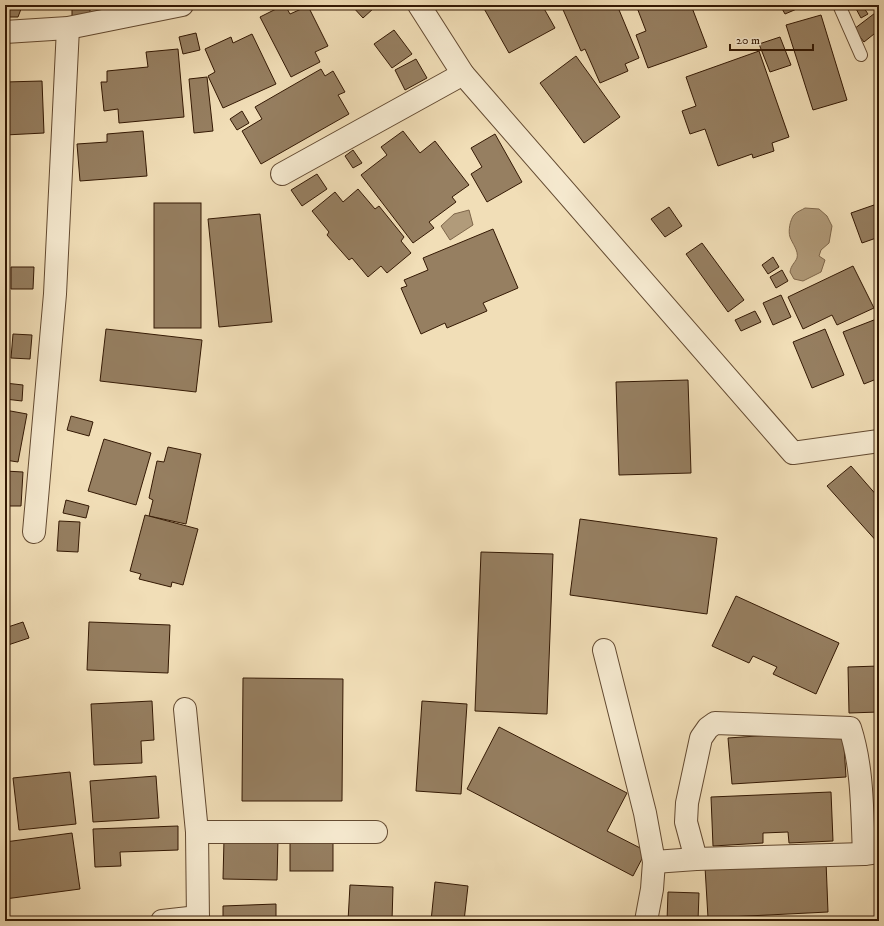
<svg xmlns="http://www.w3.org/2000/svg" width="884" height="926" viewBox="0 0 884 926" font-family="'IM FELL DW Pica',serif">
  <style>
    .water { fill: #b19b7a; stroke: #7f674b }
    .building { fill: #967f61; stroke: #341904 }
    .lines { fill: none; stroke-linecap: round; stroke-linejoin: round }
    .service-casing { stroke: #634a31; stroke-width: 14 }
    .minor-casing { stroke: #634a31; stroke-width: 24 }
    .service { stroke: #f6ead0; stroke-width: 12 }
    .minor { stroke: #f6ead0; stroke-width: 22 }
  </style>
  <rect width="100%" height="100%" fill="#f1deb7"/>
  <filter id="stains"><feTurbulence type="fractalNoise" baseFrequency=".005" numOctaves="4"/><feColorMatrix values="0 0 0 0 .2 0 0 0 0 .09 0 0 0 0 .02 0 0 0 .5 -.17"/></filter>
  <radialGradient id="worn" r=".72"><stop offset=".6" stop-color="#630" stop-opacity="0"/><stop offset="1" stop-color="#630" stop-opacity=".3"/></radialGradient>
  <g class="water">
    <path d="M805,208l14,1 8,7 5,10 -3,17 -8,7 -2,6 6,4 -4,12 -18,9 -9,-2 -4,-7c1,-7 5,-9 7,-14 2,-7 -5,-15 -7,-21 -2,-6 0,-17 4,-22 2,-3 8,-5 11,-7z"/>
    <path d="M469,210l4,15 -23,15 -9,-14 13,-12z"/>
  </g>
  <g class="building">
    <path d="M5,5h49v4h-33l-3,8h-13z"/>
    <rect x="72" y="5" width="18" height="13"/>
    <path d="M284,5h1l5,9 18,-8 20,40 -13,6 5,10 -29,15 -31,-60z"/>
    <path d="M353,5h18l3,3 -11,10 -11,-12z"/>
    <path d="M482,5h60l13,23 -46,25z"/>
    <path d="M561,5h56l22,53 -14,6 3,7 -28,12 -15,-34 -4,2z"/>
    <path d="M636,5h55l16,42 -59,21 -12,-33 10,-4z"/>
    <path d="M780,5h26l-21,9z"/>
    <path d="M854,5h8l6,9 -7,4z"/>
    <path d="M879,10v20l-15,12 -10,-13z"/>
    <path d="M821,15l26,85 -34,10 -27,-85z"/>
    <path d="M394,30l18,24 -20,14 -18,-24z"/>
    <path d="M196,33l4,17 -17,4 -4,-17z"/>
    <path d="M252,34l24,50 -53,24 -15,-32 7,-4 -10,-23 26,-12 2,6z"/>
    <path d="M780,37l11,28 -21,7 -11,-28z"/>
    <path d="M178,49l6,68 -65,6 -1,-14 -14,2 -3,-29h6v-11l41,-4 -2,-15z"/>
    <path d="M759,51l30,86 -17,6 2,8 -21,7 -1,-4 -34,12 -13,-37 -15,5 -8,-23 14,-5 -10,-29z"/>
    <path d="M576,56l44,61 -36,26 -44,-60z"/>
    <path d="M416,59l11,19 -22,12 -10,-20z"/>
    <path d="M321,69l4,7 8,-5 12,21 -7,3 11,19 -88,50 -19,-33 20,-12 -7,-12z"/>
    <path d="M207,77l6,54 -19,2 -5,-54z"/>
    <path d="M42,81l2,52 -39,2v-53z"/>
    <path d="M242,111l7,12 -12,7 -7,-11z"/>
    <path d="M143,131l4,45 -67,5 -3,-37 30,-2v-8z"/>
    <path d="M403,131l17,22 15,-12 34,44 -17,12 4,5 -27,20 5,6 -21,15 -52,-68 26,-20 -6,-8z"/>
    <path d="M495,134l27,48 -35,20 -16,-28 11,-7 -11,-19z"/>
    <path d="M353,150l9,13 -9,5 -8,-12z"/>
    <path d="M317,174l10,15 -25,17 -11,-16z"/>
    <path d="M358,189l17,20 4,-3 25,31 -3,4 10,12 -24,20 -6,-7 -13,11 -16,-19 -3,2 -22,-25 2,-3 -17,-21 23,-19 8,10z"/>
    <rect x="154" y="203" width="47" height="125"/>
    <path d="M874,205l5,14v18l-17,6 -11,-30z"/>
    <path d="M669,207l13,19 -17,11 -14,-18z"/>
    <path d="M260,214l12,108 -53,5 -11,-108z"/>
    <path d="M493,229l25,59 -35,15 4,8 -40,17 -2,-5 -24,11 -20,-46 6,-2 -3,-6 24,-10 -5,-12z"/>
    <rect x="5" y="237" width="2" height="23"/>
    <path d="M702,243l42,57 -16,12 -42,-58z"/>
    <path d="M773,257l6,10 -11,7 -6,-9z"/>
    <path d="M853,266l21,42 -37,17 -5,-10 -29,14 -15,-32z"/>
    <path d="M11,267h23l-1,22h-22z"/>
    <path d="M782,270l6,11 -12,7 -6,-11z"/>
    <path d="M781,295l10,22 -18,8 -10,-22z"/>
    <path d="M755,311l6,11 -20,9 -6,-11z"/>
    <path d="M879,318v60l-15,6 -21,-52z"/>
    <path d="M106,329l96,11 -6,52 -96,-11z"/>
    <path d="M825,329l19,46 -32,13 -19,-46z"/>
    <path d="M13,334l19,1 -2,24 -19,-1z"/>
    <path d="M688,380l3,93 -72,2 -3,-93z"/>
    <path d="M5,383l18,2 -1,16 -17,-2z"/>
    <path d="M5,410l22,4 -9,48 -13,-2z"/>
    <path d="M71,416l22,6 -4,14 -22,-6z"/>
    <path d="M104,439l47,14 -15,52 -48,-14z"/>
    <path d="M168,447l33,7 -15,70 -37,-8 4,-16 -4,-2 8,-37 7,1z"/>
    <path d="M851,466l28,32v46l-52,-58z"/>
    <path d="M5,471l18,1 -2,34h-16z"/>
    <path d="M66,500l23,6 -3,12 -23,-5z"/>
    <path d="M145,515l53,14 -15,56 -11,-3 -1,5 -32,-8 2,-5 -11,-3z"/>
    <path d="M580,519l137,19 -10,76 -137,-19z"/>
    <path d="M59,521l21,1 -2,30 -21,-1z"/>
    <path d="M481,552l72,2 -6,160 -72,-3z"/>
    <path d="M736,596l103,47 -23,51 -43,-20 4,-7 -24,-11 -4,7 -37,-17z"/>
    <path d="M23,622l6,16 -24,8v-18z"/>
    <path d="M89,622l81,3 -2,48 -81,-3z"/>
    <path d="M879,666v46l-30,1 -1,-46z"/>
    <path d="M243,678l100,1 -1,122h-100z"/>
    <path d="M152,701l2,39 -13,1 1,22 -48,2 -3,-61z"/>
    <path d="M422,701l45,3 -6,90 -45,-3z"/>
    <path d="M499,727l128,66 -20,38 39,20 -13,25 -166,-87z"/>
    <path d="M843,730l3,47 -114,7 -4,-46z"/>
    <path d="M70,772l6,52 -57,6 -6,-52z"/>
    <path d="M156,776l3,42 -66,4 -3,-41z"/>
    <path d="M831,792l2,49 -44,2 -1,-11 -25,1v10l-50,3 -2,-49z"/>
    <path d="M178,826v24l-58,2 1,14 -26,1 -2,-38z"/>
    <path d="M72,833l8,56 -75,10v-57z"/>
    <path d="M224,839h54l-1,41 -54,-1z"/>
    <rect x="290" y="842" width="43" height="29"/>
    <path d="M826,861l2,51 -120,6 -3,-51z"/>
    <path d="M435,882l33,4 -4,35h-33z"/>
    <path d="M350,885l43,2 -1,34h-44z"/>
    <path d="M668,892l31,1 -1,28h-31z"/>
    <path d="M276,904v17h-53v-15z"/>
  </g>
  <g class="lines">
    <g class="service-casing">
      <path id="service" d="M839,5l22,50"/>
    </g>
    <g class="minor-casing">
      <g id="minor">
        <path d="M419,5l44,69 330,379 86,-12"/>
        <path d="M5,32l63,-4 114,-23"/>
        <path d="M282,174l181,-100"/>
        <path d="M34,532l21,-238 13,-266"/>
        <path d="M604,650l41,163 9,49 -2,27 -6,32"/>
        <path d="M185,709l12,123 1,89"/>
        <path d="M197,832h179"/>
        <path d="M696,859l-10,-37 1,-19 14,-65 7,-10 7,-5 135,5c13,40 12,84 14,126"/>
        <path d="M654,862l42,-3 168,-5 14,-2"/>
        <path d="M162,921l36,-4"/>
      </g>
    </g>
    <use href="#service" class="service"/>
    <use href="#minor" class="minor"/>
  </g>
  <rect width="884" height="926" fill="none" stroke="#f1deb7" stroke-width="20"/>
  <rect x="6" y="6" width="872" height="914" fill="none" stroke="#341904" stroke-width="2"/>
  <rect x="10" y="10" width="864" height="906" fill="none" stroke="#341904"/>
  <path d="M730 44v6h83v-6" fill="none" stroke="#341904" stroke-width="2"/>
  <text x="736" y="44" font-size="12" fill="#341904" stroke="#f6ead0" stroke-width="3" paint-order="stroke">20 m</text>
  <rect width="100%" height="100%" filter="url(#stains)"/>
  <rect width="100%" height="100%" fill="url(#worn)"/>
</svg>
